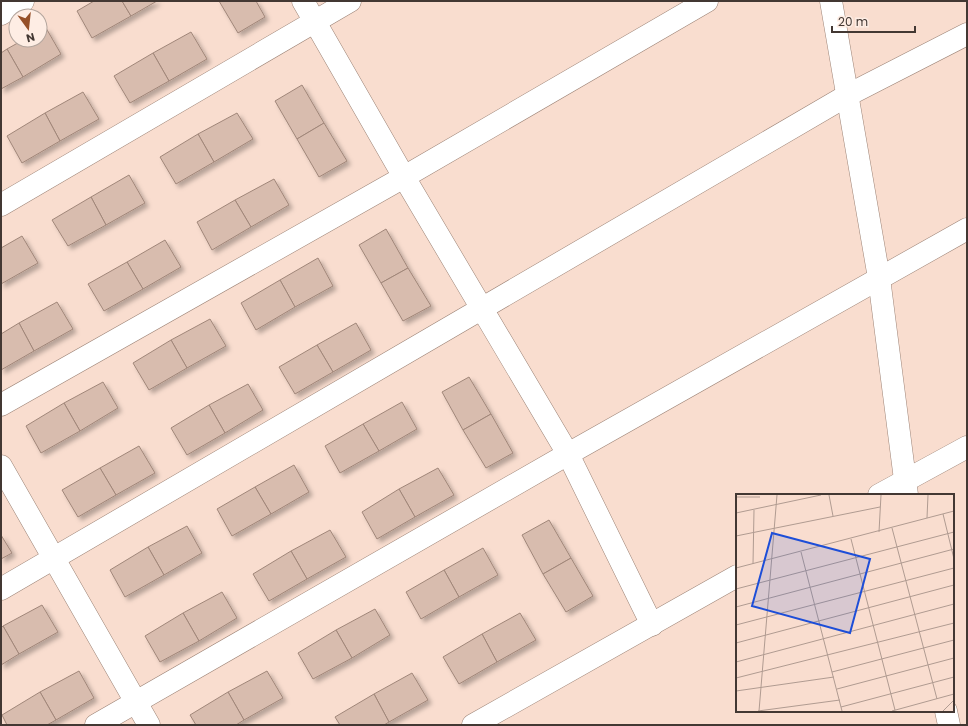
<svg xmlns="http://www.w3.org/2000/svg" width="968" height="726" viewBox="0 0 968 726" font-family="Poppins,sans-serif">
  <style>
    .building { fill: #d8bcae; stroke: #a08679; filter: url(#shadow) }
    .lines { fill: none; stroke-linecap: round; stroke-linejoin: round }
    .minor-casing { stroke: #9c8376; stroke-width: 23 }
    .minor { stroke: #fff; stroke-width: 22 }
    .inset-road { fill: none; stroke: #b09b91; stroke-width: 1 }
    .view { fill: #1d4ed8; fill-opacity: 0.15; stroke: #1d4ed8; stroke-width: 2 }
    .inset-edge { fill: none; stroke: #433833; stroke-width: 2 }
  </style>
  <defs>
    <filter id="shadow"><feDropShadow dx="3.5" dy="3.5" stdDeviation="2" flood-color="#0004"/></filter>
  </defs>
  <rect width="100%" height="100%" fill="#f9ddcf"/>
  <g class="building">
    <path d="M94,1h28l9,15 -39,22 -15,-27z"/>
    <path d="M122,1h35l-26,15z"/>
    <path d="M219,1h37l9,16 -27,16z"/>
    <path d="M46,28l15,26 -38,23 -16,-28 16,-9h17v-9z"/>
    <path d="M191,32l16,27 -38,22 -16,-28z"/>
    <path d="M7,49l16,28 -22,12v-36z"/>
    <path d="M153,53l16,28 -39,22 -16,-27z"/>
    <path d="M302,85l22,38 -27,16 -22,-38z"/>
    <path d="M83,92l16,27 -39,22 -15,-28z"/>
    <path d="M45,113l15,28 -38,22 -15,-27z"/>
    <path d="M237,113l16,26 -39,23 -16,-28z"/>
    <path d="M324,123l23,38 -28,16 -22,-38z"/>
    <path d="M198,134l16,28 -38,22 -16,-27z"/>
    <path d="M129,175l16,28 -39,22 -15,-28z"/>
    <path d="M274,179l15,26 -38,22 -16,-27z"/>
    <path d="M91,197l15,28 -38,21 -16,-26z"/>
    <path d="M235,200l16,27 -39,23 -15,-28z"/>
    <path d="M386,229l22,39 -27,15 -22,-38z"/>
    <path d="M22,236l16,27 -37,21v-36z"/>
    <path d="M165,240l16,27 -38,22 -16,-27z"/>
    <path d="M318,258l15,28 -38,21 -15,-27z"/>
    <path d="M127,262l16,27 -39,22 -16,-27z"/>
    <path d="M408,268l23,38 -28,15 -22,-38z"/>
    <path d="M280,280l15,27 -39,23 -15,-27z"/>
    <path d="M57,302l16,27 -39,22 -15,-28z"/>
    <path d="M210,319l16,27 -39,22 -16,-28z"/>
    <path d="M19,323l15,28 -33,19v-36z"/>
    <path d="M356,323l15,27 -38,22 -16,-27z"/>
    <path d="M171,340l16,28 -38,22 -16,-27z"/>
    <path d="M317,345l16,27 -38,22 -16,-27z"/>
    <path d="M469,377l22,37 -28,16 -21,-38z"/>
    <path d="M103,382l15,26 -38,23 -16,-28z"/>
    <path d="M248,384l15,26 -38,23 -16,-28z"/>
    <path d="M402,402l15,27 -38,22 -16,-27z"/>
    <path d="M64,403l16,28 -39,22 -15,-27z"/>
    <path d="M209,405l16,28 -38,22 -16,-27z"/>
    <path d="M491,414l22,39 -27,15 -23,-38z"/>
    <path d="M363,424l16,27 -39,22 -15,-27z"/>
    <path d="M139,446l16,27 -39,22 -16,-27z"/>
    <path d="M294,465l15,27 -38,22 -16,-27z"/>
    <path d="M100,468l16,27 -38,22 -16,-27z"/>
    <path d="M438,468l16,27 -39,22 -16,-28z"/>
    <path d="M255,487l16,27 -39,22 -15,-27z"/>
    <path d="M399,489l16,28 -38,22 -15,-27z"/>
    <path d="M549,520l22,38 -28,16 -21,-39z"/>
    <path d="M187,526l15,27 -38,22 -16,-28z"/>
    <path d="M330,530l16,27 -39,22 -16,-28z"/>
    <path d="M1,535l11,18 -11,6z"/>
    <path d="M148,547l16,28 -39,22 -15,-27z"/>
    <path d="M483,548l15,27 -39,22 -15,-27z"/>
    <path d="M291,551l16,28 -38,22 -16,-27z"/>
    <path d="M571,558l22,38 -27,16 -23,-38z"/>
    <path d="M444,570l15,27 -38,22 -15,-27z"/>
    <path d="M222,592l15,26 -38,23 -16,-28z"/>
    <path d="M42,605l16,27 -39,22 -16,-28z"/>
    <path d="M375,609l15,26 -38,23 -16,-28z"/>
    <path d="M183,613l16,28 -39,21 -15,-26z"/>
    <path d="M520,613l16,27 -39,22 -15,-28z"/>
    <path d="M3,626l16,28 -18,11v-37z"/>
    <path d="M336,630l16,28 -39,21 -15,-26z"/>
    <path d="M482,634l15,28 -38,22 -16,-27z"/>
    <path d="M79,671l15,27 -38,22 -16,-28z"/>
    <path d="M267,671l16,27 -39,22 -16,-28z"/>
    <path d="M412,673l16,27 -39,22 -15,-28z"/>
    <path d="M40,692l16,28 -9,5h-40l-5,-10z"/>
    <path d="M228,692l16,28 -8,5h-40l-6,-10z"/>
    <path d="M374,694l15,28 -5,3h-44l-5,-8z"/>
  </g>
  <g class="lines">
    <g class="minor-casing">
      <g id="minor">
        <path d="M303,1l101,176 164,277 84,171"/>
        <path d="M831,1l48,277 28,217"/>
        <path d="M1,14l22,-13"/>
        <path d="M1,205l349,-204"/>
        <path d="M1,405l403,-228 303,-176"/>
        <path d="M1,466l148,259"/>
        <path d="M879,495l88,-48"/>
        <path d="M1,589l847,-494 119,-61"/>
        <path d="M946,711l3,14"/>
        <path d="M96,725l472,-271 399,-225"/>
        <path d="M473,725l264,-149"/>
      </g>
    </g>
    <use href="#minor" class="minor"/>
  </g>
  <g transform="translate(736 494)">
    <rect width="218" height="218" fill="#f9ddcf"/>
    <path class="inset-road" d="M93,1l4,21M0,3h24M0,19l85,-18M207,20l11,45M191,24l1,-23M156,34l45,171M143,38l2,-37M0,42l144,-29M115,45l44,171M65,58l41,159M17,70l1,-54M0,74l218,-57M0,95l218,-57M0,113l218,-58M0,131l218,-57M0,149l218,-58M0,168l218,-58M96,178l122,-32M0,184l218,-55M101,195l117,-31M0,197l98,-14M105,213l113,-30M22,217l82,-11M23,217l18,-216M156,217l62,-17M207,217l11,-11"/>
    <path class="view" d="M36,39l98,26 -20,74 -98,-27z"/>
    <rect width="218" height="218" class="inset-edge"/>
  </g>
  <rect width="968" height="726" fill="none" stroke="#433833" stroke-width="4"/>
  <g transform="translate(28 28) rotate(165)"><circle r="19" fill="#feede4" stroke="#b3a59d"/>
  <path d="M0-3L7 15L0 10L-7 15Z" fill="#965028"/>
  <text y="-6" font-size="11" font-weight="bold" text-anchor="middle" fill="#433833">N</text>
  </g>
  <path d="M832 26v6h83v-6" fill="none" stroke="#433833" stroke-width="2"/>
  <text x="838" y="26" font-size="12" fill="#433833" stroke="#feede4" stroke-width="3" paint-order="stroke">20 m</text>
</svg>
